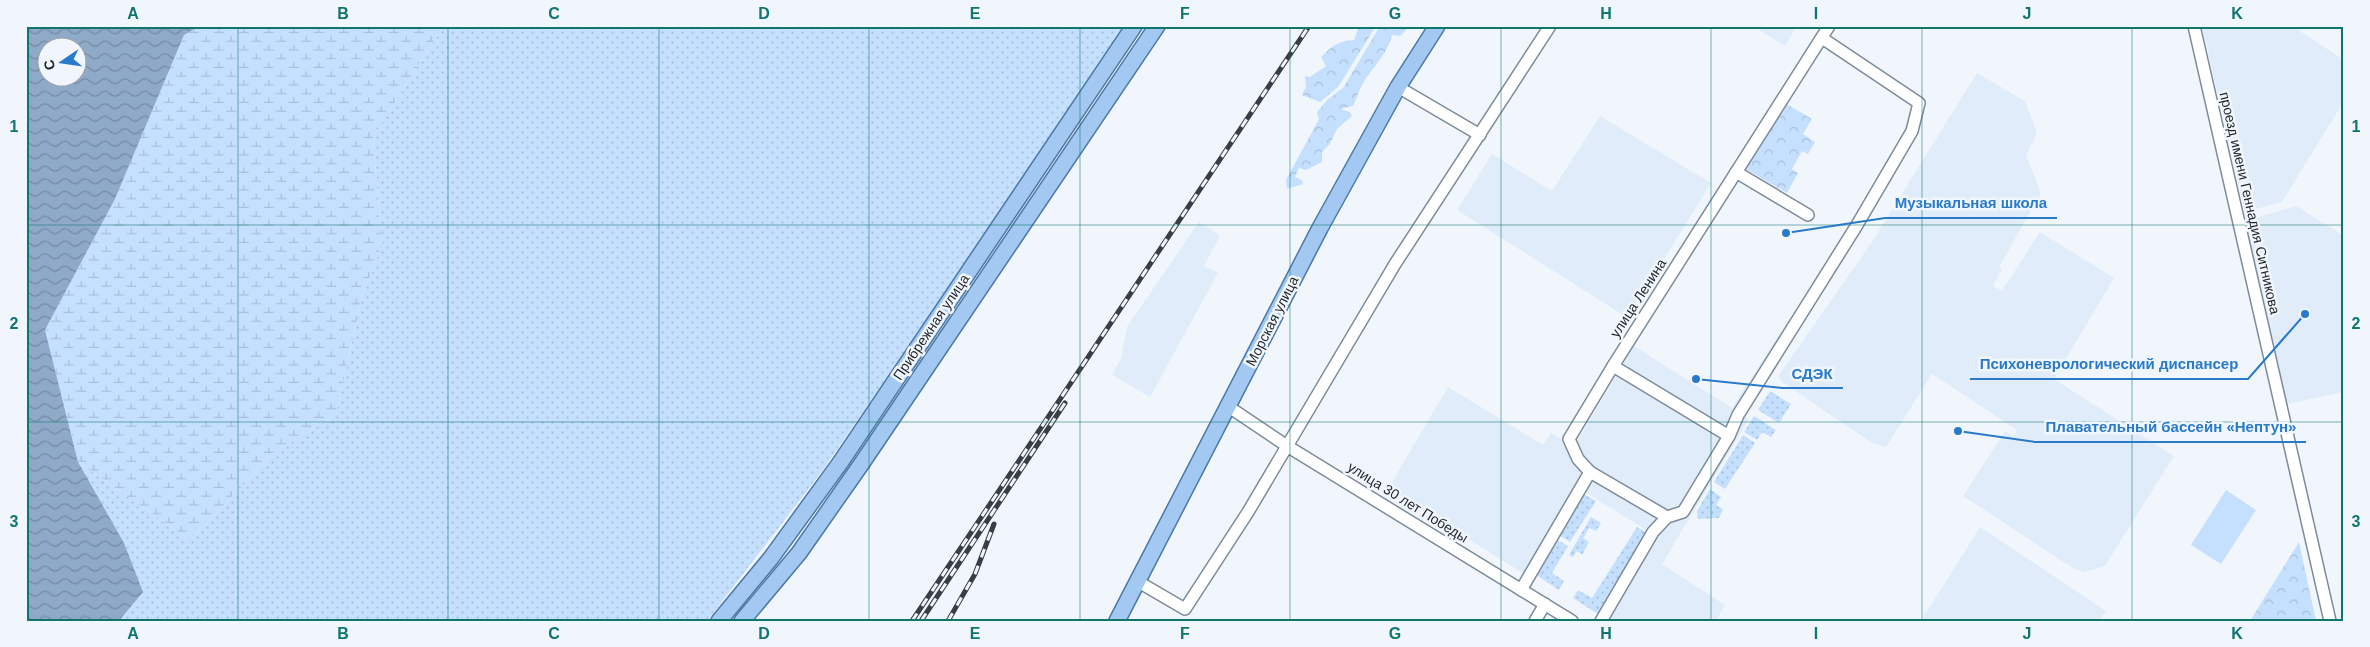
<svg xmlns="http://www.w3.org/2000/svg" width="2370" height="647" viewBox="0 0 2370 647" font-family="Arial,sans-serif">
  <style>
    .built { fill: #e0ecf9 }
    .grass { fill: url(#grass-dots) }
    .forest { fill: url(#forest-crowns) }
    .wetland { fill: url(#wetland-marsh) }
    .pitch { fill: #c4e0fe }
    .water { fill: url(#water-waves); fill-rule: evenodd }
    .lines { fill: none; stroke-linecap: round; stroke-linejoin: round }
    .minor-casing { stroke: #7e8b99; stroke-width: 14 }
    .major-casing { stroke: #4c78a6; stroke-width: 18 }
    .minor { stroke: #fff; stroke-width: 11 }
    .major { stroke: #a3c8f2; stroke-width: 15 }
    .rail-casing { stroke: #383e43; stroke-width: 5 }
    .rail { stroke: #f1f6fd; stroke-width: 3; stroke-dasharray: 9; stroke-linecap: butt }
    .grid { fill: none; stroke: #0f766e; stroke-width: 1; stroke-opacity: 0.55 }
    .labels { text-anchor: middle; stroke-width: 5; stroke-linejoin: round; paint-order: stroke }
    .street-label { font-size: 14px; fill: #1f252a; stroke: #f1f6fd }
    .leader { fill: none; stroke: #297ac9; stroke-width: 2 }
    .callout-dot { fill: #297ac9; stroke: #f1f6fd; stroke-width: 2 }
    .callout-label { font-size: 15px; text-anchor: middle; font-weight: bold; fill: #297ac9; stroke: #f1f6fd; stroke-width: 5; stroke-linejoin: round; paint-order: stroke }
    .neatline { fill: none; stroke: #0f766e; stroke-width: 2 }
    .grid-label { font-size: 16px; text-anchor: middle; font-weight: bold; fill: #0f766e }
  </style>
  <defs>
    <pattern id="grass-dots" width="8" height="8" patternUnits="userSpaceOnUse" patternTransform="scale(1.25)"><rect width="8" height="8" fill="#c4e0fe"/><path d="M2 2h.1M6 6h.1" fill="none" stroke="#a8c0da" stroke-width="1.8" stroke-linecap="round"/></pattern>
    <pattern id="forest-crowns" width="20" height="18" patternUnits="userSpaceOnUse" patternTransform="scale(1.25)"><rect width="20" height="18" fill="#c4e0fe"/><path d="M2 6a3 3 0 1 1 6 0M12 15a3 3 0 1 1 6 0" fill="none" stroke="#a8c0da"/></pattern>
    <pattern id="wetland-marsh" width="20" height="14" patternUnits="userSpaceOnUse" patternTransform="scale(1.25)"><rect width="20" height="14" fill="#c4e0fe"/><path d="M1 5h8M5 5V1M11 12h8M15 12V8" fill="none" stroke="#a8c0da"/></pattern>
    <pattern id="water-waves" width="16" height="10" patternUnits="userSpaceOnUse" patternTransform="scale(1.25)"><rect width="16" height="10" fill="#8faac8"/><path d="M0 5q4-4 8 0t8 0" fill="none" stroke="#748aa3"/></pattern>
  </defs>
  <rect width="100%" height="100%" fill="#f1f6fd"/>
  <g class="built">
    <path d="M1753,26h44l-12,20z"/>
    <path d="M2202,26h90l52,34v41l-62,101 -37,10z"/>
    <path d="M1977,73l48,28 12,32 -11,22 15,38 -42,74 3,2 -9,17 9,5 38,-59 74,46 -60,101 120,77 -69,110 -21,6 -11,-4 -110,-72 42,-65 9,5 3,-6 -85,-56 -46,73 -14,-4 -91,-62 -2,-6 93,-133z"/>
    <path d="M1600,116l111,67 -83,135 -171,-108 35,-56 60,37z"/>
    <path d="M2296,206l48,30v156l-57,12 -42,-183z"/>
    <path d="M1199,222l21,14 -16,30 14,7 -68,124 -38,-22 9,-16 6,-32z"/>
    <path d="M1789,319l6,4 -57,89 11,7 -87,145 63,41 -9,16h-115l50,-88 -72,-45 -53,87 -138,-86 60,-102 95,58 8,-12 23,13 60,-100 98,62z"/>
    <path d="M1980,527l126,84 -7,10h-178z"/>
  </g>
  <g class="grass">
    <path d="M443,26h686l-306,444 -116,151h-588l24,-29 -65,-130 112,78 85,-88 61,-38 26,-117 20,-52 -9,-108z"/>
    <path d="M1770,391l21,13 -12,19 -21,-13z"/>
    <path d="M1754,416l22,14 -5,7 -9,-5 -5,8 -13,-8z"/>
    <path d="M1743,435l12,8 -30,46 -11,-7z"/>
    <path d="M1710,489l11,8 -5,8 7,4 -4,9 -21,1 -1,-8z"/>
    <path d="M1582,493l14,8 -26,41 -13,-8z"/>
    <path d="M1591,517l10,6 -5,8 -7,-3 -6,10 6,4 -7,13 -5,-4 -4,6 -4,-2z"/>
    <path d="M1637,527l10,6 -49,81 -25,-16 5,-8 14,8z"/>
    <path d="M1554,538l14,8 -16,27 12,8 -5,9 -26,-17z"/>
  </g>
  <g class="forest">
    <path d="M1367,26h9l-38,61 -18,15 -18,-7 4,-8 -1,-11 5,1 16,-11 -5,-9c11,-11 17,-16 33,-17l4,-11z"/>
    <path d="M1380,26h30l-10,10 -8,-1c-4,18 -19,32 -29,48 -4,7 -6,15 -10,23l-13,3 10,3 2,4 -15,13 -7,15 -8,8v10l-16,8 -7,-2 -4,9 7,3 1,4 -16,5 -1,-9 33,-61 -2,-7 11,-13 15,-11z"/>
    <path d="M1785,103l27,16 -9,15 12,8 -7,12 -6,-3 -10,18 6,4 -11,20 -41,-24z"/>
    <path d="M2299,542l17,79h-66z"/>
  </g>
  <path class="wetland" d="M200,26h243l-70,111 9,108 -20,52 -26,117 -61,38 -85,88 -112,-78 -33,-132 70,-131 69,-164z"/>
  <path class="pitch" d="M2226,490l30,20 -35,54 -30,-19z"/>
  <path class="water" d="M26,26h174l-16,9 -69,164 -70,131 33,132 46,81 19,49 -24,29h-93zM48,48h30v30h-30z"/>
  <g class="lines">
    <g class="minor-casing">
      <g id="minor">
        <path d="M2194,26l136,595"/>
        <path d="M1398,87l82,48"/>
        <path d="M1736,172l72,43"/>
        <path d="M1613,366l116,70"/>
        <path d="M1229,407l58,39 285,175"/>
        <path d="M1590,472l77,45"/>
        <path d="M1137,581l48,28 63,-97 147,-248 155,-238"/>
        <path d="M1521,590l69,-118 -12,-13 -9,-20 44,-73 216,-340"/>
        <path d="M1535,621l10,-17"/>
        <path d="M1601,621l52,-89 14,-15 16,-5 46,-76 9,-21 119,-190 55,-94 7,-28 -97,-65"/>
      </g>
    </g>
    <g class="major-casing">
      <g id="major">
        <path d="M719,621l52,-63 69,-95 294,-437"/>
        <path d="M742,621l57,-68 63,-90 295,-437"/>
        <path d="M1117,621l203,-393 78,-141 39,-61"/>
      </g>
    </g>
    <use href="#minor" class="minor"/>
    <use href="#major" class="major"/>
    <g class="rail-casing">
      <g id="rail">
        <path d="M912,621l397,-595"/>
        <path d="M921,621l144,-218"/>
        <path d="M948,621l27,-47 19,-50"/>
      </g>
    </g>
    <use href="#rail" class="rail"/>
  </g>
  <path class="grid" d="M238,26v595M448,26v595M659,26v595M869,26v595M1080,26v595M1290,26v595M1501,26v595M1711,26v595M1922,26v595M2132,26v595M26,225h2318M26,422h2318"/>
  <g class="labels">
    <g class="street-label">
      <text transform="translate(2250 203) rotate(77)" y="5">проезд имени Геннадия Ситникова</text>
      <text transform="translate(1638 298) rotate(-57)" y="5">улица Ленина</text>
      <text transform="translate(1272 321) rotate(-63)" y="5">Морская улица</text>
      <text transform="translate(931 327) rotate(-56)" y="5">Прибрежная улица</text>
      <text transform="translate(1408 502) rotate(32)" y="5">улица 30 лет Победы</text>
    </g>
  </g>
  <path class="leader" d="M1786 233L1885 218H2057M2305 314L2248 379H1970M1696 379L1782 388H1843M1958 431L2035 442H2306"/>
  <g class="callout-dot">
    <circle cx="1786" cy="233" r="5"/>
    <circle cx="2305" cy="314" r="5"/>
    <circle cx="1696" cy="379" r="5"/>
    <circle cx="1958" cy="431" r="5"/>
  </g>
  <g class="callout-label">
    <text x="1971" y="208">Музыкальная школа</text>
    <text x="2109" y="369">Психоневрологический диспансер</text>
    <text x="1812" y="379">СДЭК</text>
    <text x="2171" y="432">Плавательный бассейн «Нептун»</text>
  </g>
  <rect width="2370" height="647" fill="none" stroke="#f1f6fd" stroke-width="55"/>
  <g transform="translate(62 62) rotate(257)"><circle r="24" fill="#f1f6fd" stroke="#9da2a9"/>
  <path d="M0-4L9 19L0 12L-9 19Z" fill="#297ac9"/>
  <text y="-8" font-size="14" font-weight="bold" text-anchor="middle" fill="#1f252a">С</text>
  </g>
  <rect x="28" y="28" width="2314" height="592" class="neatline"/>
  <g class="grid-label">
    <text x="133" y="19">A</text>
    <text x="343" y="19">B</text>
    <text x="554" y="19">C</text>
    <text x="764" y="19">D</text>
    <text x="975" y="19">E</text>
    <text x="1185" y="19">F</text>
    <text x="1395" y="19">G</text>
    <text x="1606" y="19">H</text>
    <text x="1816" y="19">I</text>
    <text x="2027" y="19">J</text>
    <text x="2237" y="19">K</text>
    <text x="14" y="132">1</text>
    <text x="2356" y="132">1</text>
    <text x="14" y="329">2</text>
    <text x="2356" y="329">2</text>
    <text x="14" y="527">3</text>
    <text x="2356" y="527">3</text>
    <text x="133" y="639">A</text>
    <text x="343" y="639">B</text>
    <text x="554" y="639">C</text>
    <text x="764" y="639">D</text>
    <text x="975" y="639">E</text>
    <text x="1185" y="639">F</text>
    <text x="1395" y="639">G</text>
    <text x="1606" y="639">H</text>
    <text x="1816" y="639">I</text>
    <text x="2027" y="639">J</text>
    <text x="2237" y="639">K</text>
  </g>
</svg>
